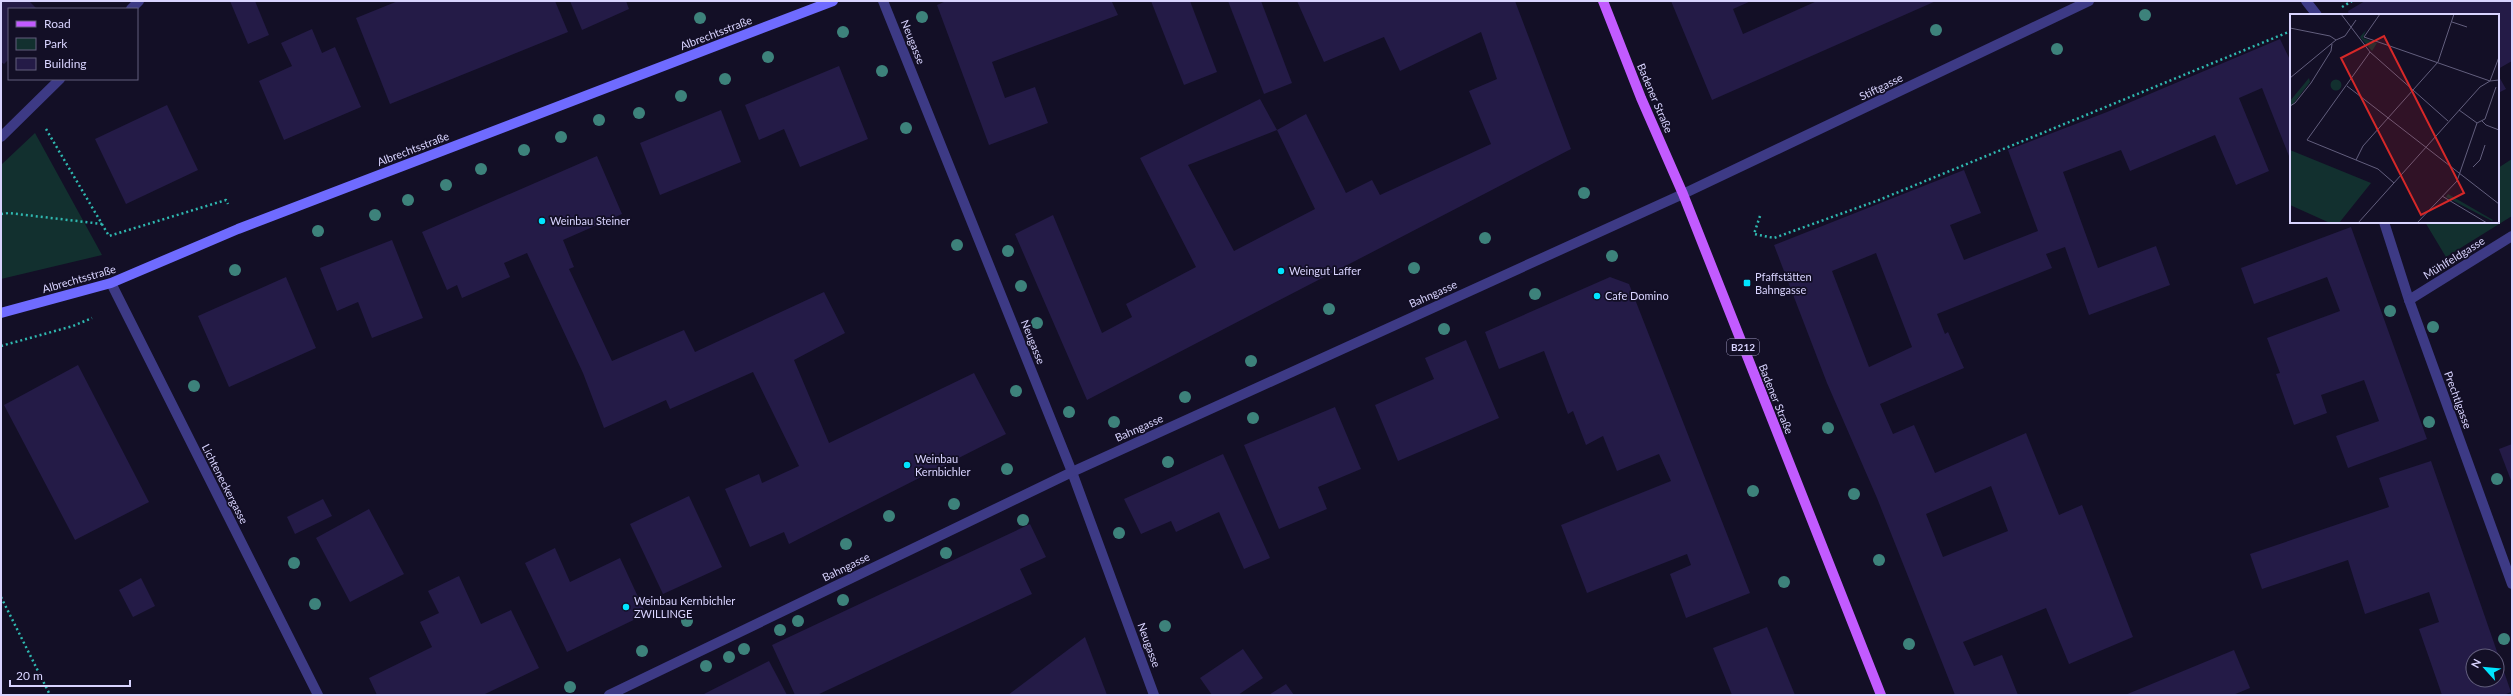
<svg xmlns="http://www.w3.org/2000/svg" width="2513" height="696" viewBox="0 0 2513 696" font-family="Lato,sans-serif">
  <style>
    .green { fill: #12302f }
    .building { fill: #241b47; fill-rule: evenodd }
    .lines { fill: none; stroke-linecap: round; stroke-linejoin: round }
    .path { stroke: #2fb8b0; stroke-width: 2.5; stroke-dasharray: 2 3; stroke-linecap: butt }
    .street { stroke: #3d3a85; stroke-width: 10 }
    .secondary { stroke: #6f6bff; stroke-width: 10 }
    .primary { stroke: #c25bff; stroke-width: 10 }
    .tree { fill: #3d827b }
    .poi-dot { fill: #00e5ff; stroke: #130f26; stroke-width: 1.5 }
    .labels { text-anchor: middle; stroke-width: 3.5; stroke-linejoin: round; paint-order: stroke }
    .shield { fill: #130f26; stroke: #9e99be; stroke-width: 1 }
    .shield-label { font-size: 10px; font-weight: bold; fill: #d9d4ff }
    .street-label { font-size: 11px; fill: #d9d4ff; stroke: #130f26 }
    .poi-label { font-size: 11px; fill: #d9d4ff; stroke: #130f26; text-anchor: start }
    .inset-road { fill: none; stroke: #625e7d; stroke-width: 1 }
    .view { fill: #d62828; fill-opacity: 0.15; stroke: #d62828; stroke-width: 2 }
    .inset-edge { fill: none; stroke: #d9d4ff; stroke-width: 2 }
  </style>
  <rect width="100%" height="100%" fill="#130f26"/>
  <g class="green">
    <path d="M35,133l67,122 -101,24v-114z"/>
    <path d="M2512,159v57l-66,41 -21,-35h73v-54z"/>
  </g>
  <g class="building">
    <path d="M1,1h28l8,8h-28v50l-5,5 -3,-2z"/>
    <path d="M230,1h25l14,34 -21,9z"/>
    <path d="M398,1h157l13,31 -178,72 -34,-86z"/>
    <path d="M570,1h56l3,8 -47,21z"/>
    <path d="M946,1h169l-3,1 6,13 -126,47 13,36 30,-11 13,36 -59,22 -52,-140z"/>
    <path d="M1151,1h39l27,71 -33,13z"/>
    <path d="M1228,1h33l31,82 -28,11z"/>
    <path d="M1297,1h218l56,148 -484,251 -72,-166 38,-19 49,118 30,-16 -6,-13 70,-37 -56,-109 120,-59 17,31 -89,35 46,86 81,-42 -38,-79 29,-16 40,79 26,-13 8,15 111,-51 -22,-53 28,-12 -16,-47 -81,39 -16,-34 -60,25z"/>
    <path d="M1671,1h80l-18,8 10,25 74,-33h119l-224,99z"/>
    <path d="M2365,1h147v60l-14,8v-54h-149l-1,-4z"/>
    <path d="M312,29l10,24 13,-6 26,60 -77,33 -25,-59 33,-15 -11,-23z"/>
    <path d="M2280,39l11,23v99l-29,-73 -23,10 30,73 -33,14 -21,-50 -85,36 -9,-21 -58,22 35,96 58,-22 14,39 -81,30 -24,-68 -19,7 6,14 -115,46 8,20 3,-2 16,36 -84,36 13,30 21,-9 21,48 91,-40 33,82 23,-10 51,132 -64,27 -23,-56 -83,34 11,24 28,-11 16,40h-63l-78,-197 -50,-115 -53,-138 190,-75 17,43 -31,12 14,35 74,-29 -30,-81 99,-38zM1876,253l36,94 -43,20 -37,-96zM1991,486l17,45 -65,26 -17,-43z"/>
    <path d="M839,66l29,73 -68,28 -16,-38 -25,11 -14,-35z"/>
    <path d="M2498,75l8,14 -8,4z"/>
    <path d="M167,105l31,65 -72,34 -31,-65z"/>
    <path d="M721,110l20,52 -81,33 -20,-52z"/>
    <path d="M597,156l25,58 -59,26 11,27 -5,2 43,92 72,-31 11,22 129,-60 21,41 -51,27 35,83 145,-70 32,61 -217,110 -5,-12 -34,15 -25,-58 34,-15 3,9 37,-17 -46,-94 -83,37 -4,-9 -62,28 -21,-55 -56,-120 -23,10 6,14 -48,21 -5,-13 -10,5 -25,-58z"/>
    <path d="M2351,227l76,212 -79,29 -12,-32 43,-15 -15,-41 -43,15 6,18 -33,12 -18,-51 4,-1 -13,-35 73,-27 -13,-34 -73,27 -13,-36z"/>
    <path d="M392,240l31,78 -51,20 -14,-36 -21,9 -17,-43z"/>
    <path d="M286,277l30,71 -87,39 -31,-71z"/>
    <path d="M1610,277l19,7 121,309 -64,25 -16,-44 21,-9 -4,-11 -100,39 -26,-68 110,-44 -12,-27 -42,17 -14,-35 -17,9 -13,-34 -5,3 -24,-63 -45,18 -14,-37z"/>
    <path d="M1466,340l33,78 -101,43 -23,-56 59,-26 -9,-21z"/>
    <path d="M78,365l71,137 -74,38 -71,-135z"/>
    <path d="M1335,407l26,62 -43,18 9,22 -48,20 -35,-84z"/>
    <path d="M2512,444v39l-13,-34z"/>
    <path d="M1223,454l47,104 -26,11 -25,-57 -43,20 -5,-11 -30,13 -17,-35z"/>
    <path d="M2431,461l80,231 -7,3h-62l-23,-66 20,-7 -10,-30 -64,22 -17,-54 -86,29 -12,-35 139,-47 -10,-29zM2473,656h24v24h-24z"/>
    <path d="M689,496l33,71 -59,27 -33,-70z"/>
    <path d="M323,499l9,17 -37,18 -8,-17z"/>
    <path d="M369,509l35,65 -54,28 -34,-64z"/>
    <path d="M1030,524l16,33 -26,12 12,25 -215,101h-22l-23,-50z"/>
    <path d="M555,548l15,34 50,-24 26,56 -79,38 -42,-89z"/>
    <path d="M459,576l22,48 30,-14 28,58 -56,27h-106l-8,-17 63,-31 -12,-25 19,-9 -11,-22z"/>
    <path d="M141,578l14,28 -22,11 -14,-27z"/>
    <path d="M1767,627l28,68h-63l-19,-47z"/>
    <path d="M1085,637l22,58h-99z"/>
    <path d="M1243,649l20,29 -25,17h-26l-12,-17z"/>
    <path d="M2234,650l16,38 -17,7h-108z"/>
    <path d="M769,661l18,34h-85z"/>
    <path d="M1286,684l8,11h-25z"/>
  </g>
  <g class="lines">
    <g class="path">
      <path d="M2342,7l10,-6"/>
      <path d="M46,129l63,107 117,-36 2,4"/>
      <path d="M1,214l8,-1 93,11"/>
      <path d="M1760,216l-6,18 20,4 105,-38 412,-169"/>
      <path d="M1,346l72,-20 19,-8"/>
      <path d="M1,597l49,98"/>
    </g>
    <g class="street">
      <path d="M883,1l189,471 82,223"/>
      <path d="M2306,1l11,14"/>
      <path d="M131,9l8,-8"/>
      <path d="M1,137l59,-58"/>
      <path d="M2384,222l25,78 103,284"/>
      <path d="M111,283l207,412"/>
      <path d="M2409,300l103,-64"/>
      <path d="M609,695l463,-223 611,-278 406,-193"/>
    </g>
    <path class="secondary" d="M1,313l110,-30 127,-54 595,-228"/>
    <path class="primary" d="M1603,1l38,97 42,96 198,501"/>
  </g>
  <g class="tree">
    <circle cx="2145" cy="15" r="6"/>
    <circle cx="922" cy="17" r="6"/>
    <circle cx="700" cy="18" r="6"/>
    <circle cx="1936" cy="30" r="6"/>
    <circle cx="843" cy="32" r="6"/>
    <circle cx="2057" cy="49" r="6"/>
    <circle cx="768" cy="57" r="6"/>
    <circle cx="882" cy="71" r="6"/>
    <circle cx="725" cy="79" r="6"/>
    <circle cx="681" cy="96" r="6"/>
    <circle cx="639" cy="113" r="6"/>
    <circle cx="599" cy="120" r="6"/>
    <circle cx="906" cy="128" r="6"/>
    <circle cx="561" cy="137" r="6"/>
    <circle cx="524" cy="150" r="6"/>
    <circle cx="481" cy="169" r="6"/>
    <circle cx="446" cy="185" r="6"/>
    <circle cx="1584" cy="193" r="6"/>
    <circle cx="408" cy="200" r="6"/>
    <circle cx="375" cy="215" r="6"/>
    <circle cx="318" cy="231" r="6"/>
    <circle cx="1485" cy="238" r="6"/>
    <circle cx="957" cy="245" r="6"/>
    <circle cx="1008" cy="251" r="6"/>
    <circle cx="1612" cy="256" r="6"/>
    <circle cx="1414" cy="268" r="6"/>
    <circle cx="235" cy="270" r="6"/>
    <circle cx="1021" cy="286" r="6"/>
    <circle cx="1535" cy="294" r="6"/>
    <circle cx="1329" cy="309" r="6"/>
    <circle cx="2390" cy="311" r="6"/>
    <circle cx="1037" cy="323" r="6"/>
    <circle cx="2433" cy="327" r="6"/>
    <circle cx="1444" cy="329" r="6"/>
    <circle cx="1251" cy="361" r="6"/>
    <circle cx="194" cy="386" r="6"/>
    <circle cx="1016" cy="391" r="6"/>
    <circle cx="1185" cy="397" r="6"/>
    <circle cx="1069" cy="412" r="6"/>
    <circle cx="1253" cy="418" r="6"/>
    <circle cx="1114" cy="422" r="6"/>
    <circle cx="2429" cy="422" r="6"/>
    <circle cx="1828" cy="428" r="6"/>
    <circle cx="1168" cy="462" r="6"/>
    <circle cx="1007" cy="469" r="6"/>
    <circle cx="2497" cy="479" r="6"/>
    <circle cx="1753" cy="491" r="6"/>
    <circle cx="1854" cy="494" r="6"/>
    <circle cx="954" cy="504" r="6"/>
    <circle cx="889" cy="516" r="6"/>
    <circle cx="1023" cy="520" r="6"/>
    <circle cx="1119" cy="533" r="6"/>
    <circle cx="846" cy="544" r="6"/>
    <circle cx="946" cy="553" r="6"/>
    <circle cx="1879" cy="560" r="6"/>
    <circle cx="294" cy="563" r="6"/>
    <circle cx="1784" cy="582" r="6"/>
    <circle cx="843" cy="600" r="6"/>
    <circle cx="315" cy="604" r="6"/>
    <circle cx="687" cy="621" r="6"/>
    <circle cx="798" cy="621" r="6"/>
    <circle cx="1165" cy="626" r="6"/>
    <circle cx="780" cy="630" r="6"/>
    <circle cx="2504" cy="639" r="6"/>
    <circle cx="1909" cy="644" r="6"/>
    <circle cx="744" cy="649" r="6"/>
    <circle cx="642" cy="651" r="6"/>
    <circle cx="729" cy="657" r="6"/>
    <circle cx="706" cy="666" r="6"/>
    <circle cx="570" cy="687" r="6"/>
  </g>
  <g class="poi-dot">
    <circle cx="542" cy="221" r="4"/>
    <circle cx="1281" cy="271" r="4"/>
    <rect x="1743" y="279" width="8" height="8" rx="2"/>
    <circle cx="1597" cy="296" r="4"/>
    <circle cx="907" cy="465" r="4"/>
    <circle cx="626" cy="607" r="4"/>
  </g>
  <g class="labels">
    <rect class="shield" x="1727" y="339" width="32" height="16" rx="3"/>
    <g class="shield-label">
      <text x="1743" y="351">B212</text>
    </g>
    <g class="street-label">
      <text transform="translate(716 33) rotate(-21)" y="4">Albrechtsstraße</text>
      <text transform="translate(913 42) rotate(68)" y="4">Neugasse</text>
      <text transform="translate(1881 87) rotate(-26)" y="4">Stiftgasse</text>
      <text transform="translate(1655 98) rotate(67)" y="4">Badener Straße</text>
      <text transform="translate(413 149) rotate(-21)" y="4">Albrechtsstraße</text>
      <text transform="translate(2454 258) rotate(-32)" y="4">Mühlfeldgasse</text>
      <text transform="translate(79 279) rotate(-16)" y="4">Albrechtsstraße</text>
      <text transform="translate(1433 294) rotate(-24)" y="4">Bahngasse</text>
      <text transform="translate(1033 342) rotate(68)" y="4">Neugasse</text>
      <text transform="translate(1776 399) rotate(68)" y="4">Badener Straße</text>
      <text transform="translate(2458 400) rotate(70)" y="4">Prechtlgasse</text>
      <text transform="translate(1139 428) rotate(-24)" y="4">Bahngasse</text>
      <text transform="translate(225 484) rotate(63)" y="4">Lichteneckergasse</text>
      <text transform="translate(846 567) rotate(-26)" y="4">Bahngasse</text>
      <text transform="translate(1149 645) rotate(70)" y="4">Neugasse</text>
    </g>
    <g class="poi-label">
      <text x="550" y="225">Weinbau Steiner</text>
      <text x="1289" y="275">Weingut Laffer</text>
      <text x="1755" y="281">Pfaffstätten<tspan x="1755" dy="13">Bahngasse</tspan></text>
      <text x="1605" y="300">Cafe Domino</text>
      <text x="915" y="463">Weinbau<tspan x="915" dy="13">Kernbichler</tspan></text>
      <text x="634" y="605">Weinbau Kernbichler<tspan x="634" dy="13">ZWILLINGE</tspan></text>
    </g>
  </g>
  <g transform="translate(2290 14)">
    <rect width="209" height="209" fill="#130f26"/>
    <path d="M76,16l-3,8 14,5 -5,8 -12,-14zM19,64l1,4 -20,26v-7zM40.5 71a5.5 5.5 0 1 1 11 0a5.5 5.5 0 1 1-11 0ZM0,136l81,33 -32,40h-9l-40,-18zM158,180l45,26 -1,1 -46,-24z" fill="#12302f"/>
    <path class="inset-road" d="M51,0l29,38 78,69M90,0l-16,23 126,44 9,-24M162,8l15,5M0,14l40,8 6,4M46,26l9,-4 11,-16M80,38l-63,88 71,29 16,14M0,64l46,-38M57,72l152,118M0,92l5,-3 16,-20 20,-32 1,-7M169,96l18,13M192,107l4,4 13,5M66,146l7,-14 75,-84 16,-48M183,153l7,-7 5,-15M152,182l45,27M68,209l122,-136 10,-6 9,-1M127,209l40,-42 20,-58 8,-4 11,-32"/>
    <path class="view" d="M94,22l80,157 -43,22 -80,-157z"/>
    <rect width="209" height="209" class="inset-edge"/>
  </g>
  <rect width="2513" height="696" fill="none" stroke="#d9d4ff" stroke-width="4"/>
  <rect x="8" y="8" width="130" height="72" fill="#130f26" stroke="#625e7d"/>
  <rect x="16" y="21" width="20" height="6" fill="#c25bff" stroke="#625e7d"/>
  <text x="44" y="28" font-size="12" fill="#d9d4ff">Road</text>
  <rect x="16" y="38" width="20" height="12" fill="#12302f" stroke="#625e7d"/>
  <text x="44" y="48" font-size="12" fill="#d9d4ff">Park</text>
  <rect x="16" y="58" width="20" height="12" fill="#241b47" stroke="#625e7d"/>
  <text x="44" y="68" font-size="12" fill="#d9d4ff">Building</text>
  <g transform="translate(2485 668) rotate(297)"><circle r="19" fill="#130f26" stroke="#625e7d"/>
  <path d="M0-3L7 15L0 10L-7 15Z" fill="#00e5ff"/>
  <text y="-6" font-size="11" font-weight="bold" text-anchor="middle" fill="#d9d4ff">N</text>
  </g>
  <path d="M10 680v6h120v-6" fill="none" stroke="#d9d4ff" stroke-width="2"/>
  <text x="16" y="680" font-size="12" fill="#d9d4ff" stroke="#130f26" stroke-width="3" paint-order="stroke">20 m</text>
</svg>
